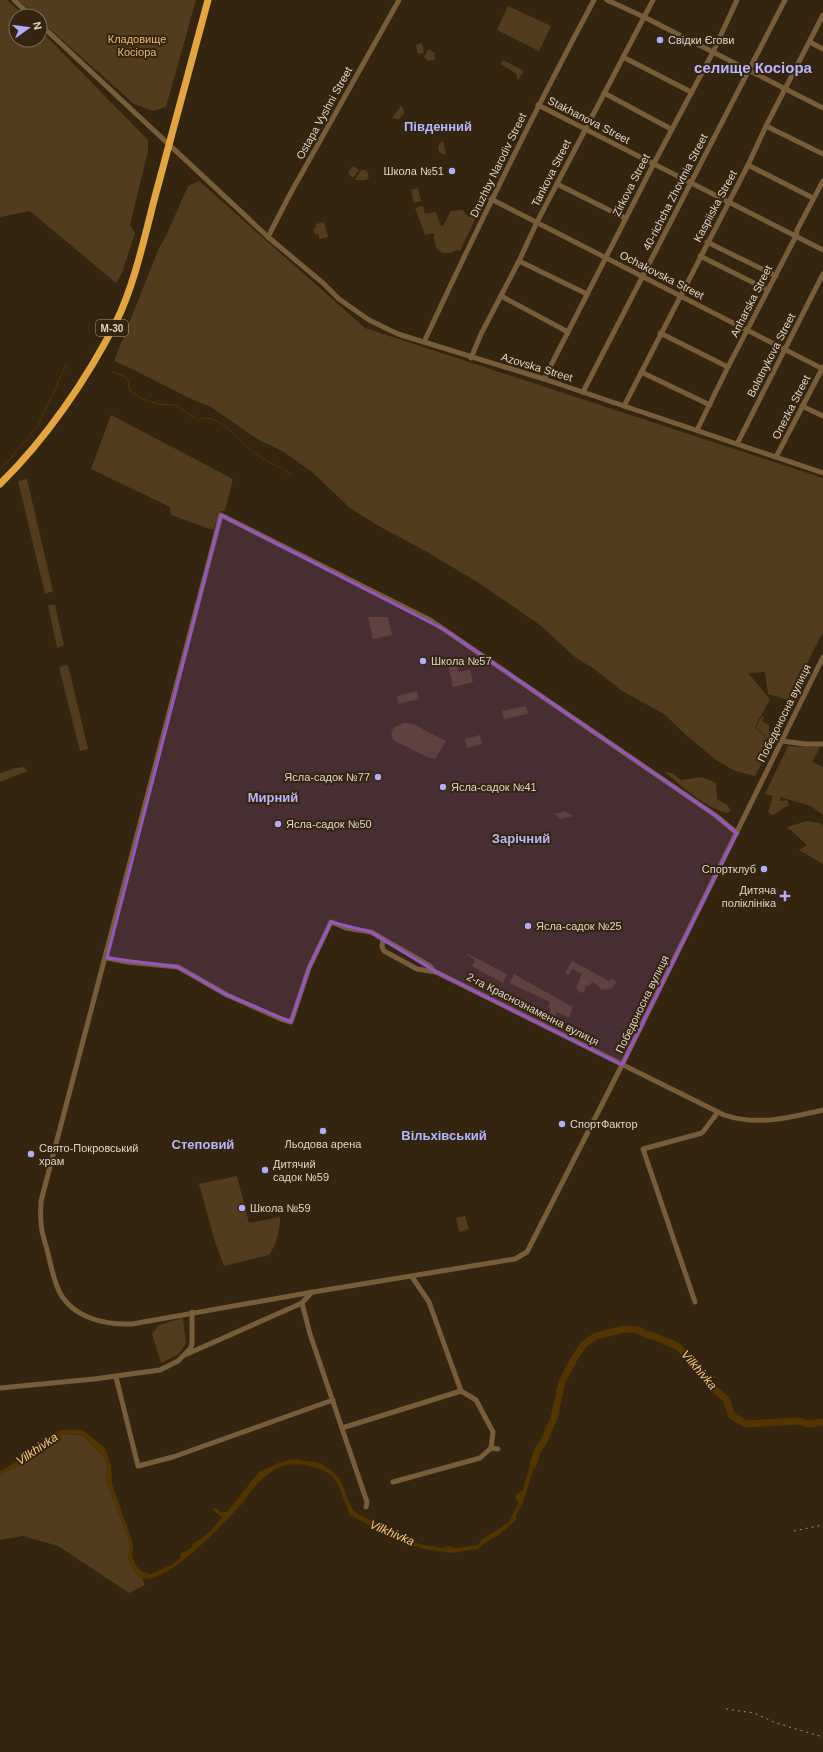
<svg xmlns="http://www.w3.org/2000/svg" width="823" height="1752" viewBox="0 0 823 1752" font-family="Arial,sans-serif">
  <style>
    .green { fill: #523c1e }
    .water { fill: #533500 }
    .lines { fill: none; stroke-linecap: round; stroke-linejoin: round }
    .stream { stroke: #533500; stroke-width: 1 }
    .river { stroke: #533500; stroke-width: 7 }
    .minor { stroke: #775d3a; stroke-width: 5 }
    .highway { stroke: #e4a541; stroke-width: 7 }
    .rail { stroke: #9c9080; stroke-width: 1; stroke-dasharray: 2 4; stroke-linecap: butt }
    .marked { fill: #9456c2; fill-opacity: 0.2; stroke: #9456c2; stroke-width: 3; stroke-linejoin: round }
    .poi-dot { fill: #b0aefa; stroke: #342510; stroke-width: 1.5 }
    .labels { text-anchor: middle; stroke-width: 4; stroke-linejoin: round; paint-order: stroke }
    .shield { fill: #342510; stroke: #aca192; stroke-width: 1 }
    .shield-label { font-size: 10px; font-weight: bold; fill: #dfd6c9 }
    .park-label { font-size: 11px; fill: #e9b771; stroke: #342510 }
    .poi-label { font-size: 11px; fill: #dfd6c9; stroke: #342510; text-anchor: start }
    .street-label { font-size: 11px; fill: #dfd6c9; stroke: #342510 }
    .water-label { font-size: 12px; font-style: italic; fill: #f9c680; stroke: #342510 }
    .quarter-label { font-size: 13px; font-weight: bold; fill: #b7b5fd; stroke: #342510 }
    .district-label { font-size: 15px; font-weight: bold; fill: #b7b5fd; stroke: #342510 }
  </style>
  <rect width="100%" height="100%" fill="#342510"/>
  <g class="green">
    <path d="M0,0h7l18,16h-9v24h24v-10l108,110v11l-18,74 5,8 -13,40 -6,10 -86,-72 -30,6z"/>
    <path d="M18,0h178l-30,107 -13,4 -19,-7 -94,-84v-4h-4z"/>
    <path d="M508,6l43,20 -12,25 -42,-21z"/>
    <path d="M422,43l2,10 -6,1 -2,-9z"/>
    <path d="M428,50h3l1,2h2l1,8 -7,1 -4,-4z"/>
    <path d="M503,60l21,11 -6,9 -2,-6 -15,-10z"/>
    <path d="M401,106l2,2 1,6 -5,5 -7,-1z"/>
    <path d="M443,141l3,13 -2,1 -5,-3 -1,-5 2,-4z"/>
    <path d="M353,166l6,4 -6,8 -5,-5z"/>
    <path d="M361,170h4l2,1 2,6 -3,3h-11z"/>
    <path d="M199,181l166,147 458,150v154l-11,21 -20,48 -24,-7 -3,-22 -17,1 22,26 -15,28 17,17 -17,32 -20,-5 -19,-11 -30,-25 -22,-21 -42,-23 -29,-23 -17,-10 -36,-33 -61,-42 -52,-31 -50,-27 -27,-17 -39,-37 -29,-20 -25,-12 -46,-32 -22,-9 -55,-28 -20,-9 45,-113 8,-14 21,-48z"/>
    <path d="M418,188l3,13 -7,2 -3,-13z"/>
    <path d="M481,194l5,2 -26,55 -4,-1c-7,6 -19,4 -21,-7 -1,-3 -1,-6 -1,-10l-9,2 -10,-27 8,-2 2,8 11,-2 4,13 3,1 8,-15 11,-1 7,7 2,-1z"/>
    <path d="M324,222l4,15 -9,2 -1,-5 -3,1 -2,-6 3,-1v-4z"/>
    <path d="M111,415l122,64 -8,32h-4l-8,19 -42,-15 -1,-8 -79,-38z"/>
    <path d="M27,479l26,112 -8,3 -27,-113z"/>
    <path d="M48,605h7l9,40 -7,3z"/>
    <path d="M368,617h20l4,18 -19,4z"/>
    <path d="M456,661l3,11 11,-2 3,12 -20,5 -5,-24z"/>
    <path d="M68,665l20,84 -8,2 -21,-84z"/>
    <path d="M417,691l2,8 -21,5 -1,-8z"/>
    <path d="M526,706l2,8 -24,5 -2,-8z"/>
    <path d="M762,716l2,1 -2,4 7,4v6l7,8 -3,5 -17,-17z"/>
    <path d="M781,718h3l1,3 -6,12h-3l-2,-3c1,-5 3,-9 7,-12z"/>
    <path d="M404,723l9,1 33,17 -11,18 -8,-2 -34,-17 -2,-7 3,-6z"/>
    <path d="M480,735l2,9 -15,4 -2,-9z"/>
    <path d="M788,746l32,1 -8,15 11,5v48l-12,-9 -31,-9v4l7,-1 2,6c-7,1 -10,7 -17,9l-4,-3 5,-16 -8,-2z"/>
    <path d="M24,767l4,4 -28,11v-9l16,-5z"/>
    <path d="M664,772l8,1 9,7 21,-3 14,6 1,16 10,6 4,5 -3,3c-20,-3 -47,-28 -64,-41z"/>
    <path d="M565,811l8,5 -12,3 -7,-5z"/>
    <path d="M807,821l13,2 3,2v39l-24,-14 8,-5 -20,-18z"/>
    <path d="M468,954l39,20 -4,9 -31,-17 3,-6 -8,-5z"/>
    <path d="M572,961l37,20 2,-3 6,4 -6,7 -10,1 -2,-4 -7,-4 -3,4 -3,-1 -2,7 -3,1 -5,-5 6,-14 -10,-5 -3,6 -4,-2z"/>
    <path d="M514,974l59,33 -4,11 -12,-6 -3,7h-3l-3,-2 3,-8 -3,-2 2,-5 -41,-19z"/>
    <path d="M237,1176l12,47 31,-6c0,13 -3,27 -11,38l-45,11 -9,-24 -16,-58z"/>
    <path d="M465,1216l4,13 -10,3 -3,-14z"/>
    <path d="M183,1318l3,25 -7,11 -18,9 -9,-29 7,-9z"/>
    <path d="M62,1434l20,1 22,22 3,8 -1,14 24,65 -2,15 6,11 8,7 3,8 -16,8 -71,-47 -35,-10 -23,4v-64z"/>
  </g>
  <path class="water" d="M61,1430h21l21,16 3,5 5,15 1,18 21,60 -1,12 4,10 7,6 8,2 20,-9 10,-7 -1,-4 12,-6v-4c12,-6 22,-16 30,-27l-9,-7 2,-3 5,5h7l32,-40 20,-9 13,-4 28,4 11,7 9,9 9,23 4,8 5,4 61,30 25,4 5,-2 7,2 22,-3 3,-5 28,-18c4,-6 5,-13 10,-19l-4,-5 1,-3 7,-5 2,-8 8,-26 4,2 -14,44 -7,13v5l-16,14 -14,8 -8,7 -26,4 -28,-4 -20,-6 -54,-28c-4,-9 -11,-32 -17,-38 -12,-11 -40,-17 -55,-9 -10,5 -20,14 -27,23 -4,5 -7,11 -11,15 -16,16 -73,80 -98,72 -7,-3 -11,-13 -14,-19l2,-15 -25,-65 2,-12 -3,-10 -22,-22c-25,-5 -34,10 -52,23 -10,7 -20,12 -30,18v-5l23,-13 30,-24z"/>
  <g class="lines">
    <g class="stream">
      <path d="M113,372l11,4 4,4 1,10 14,9 15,5 17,1 23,15c21,-10 44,25 61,36 10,7 22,11 32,18"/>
      <path d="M0,470l38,-44 29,-63"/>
    </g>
    <path class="river" d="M533,1465l4,-13 7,-11 10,-23 8,-36 12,-23 10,-15 12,-8 28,-7 14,1 7,4 11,3 21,9 18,16 19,27 12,10 6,17 14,8 52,-3 11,3 14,-2"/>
    <g class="minor">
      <path d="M14,0l17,16"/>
      <path d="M607,0l37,17 179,91"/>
      <path d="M40,24l228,213 55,46 16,16 30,21 29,14 146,45 279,94"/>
      <path d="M810,42l13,7"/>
      <path d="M623,57l68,35"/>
      <path d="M604,93l67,36"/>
      <path d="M538,105l285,145"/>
      <path d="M766,126l57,28"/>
      <path d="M748,165l65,33"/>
      <path d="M557,184l68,34"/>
      <path d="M491,199l332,170"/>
      <path d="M268,237l21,-41 110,-196"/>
      <path d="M707,242l69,34"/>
      <path d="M700,256l68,34"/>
      <path d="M519,261l68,33"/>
      <path d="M501,296l67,36"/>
      <path d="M660,333l68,34"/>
      <path d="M424,342c54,-116 110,-230 170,-342"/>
      <path d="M471,358l10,-24 38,-73 18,-39 116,-222"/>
      <path d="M641,372l69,33"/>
      <path d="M544,379l109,-214 60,-113 24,-52"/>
      <path d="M583,392l202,-392"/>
      <path d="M624,406l124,-241 18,-39 57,-111"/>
      <path d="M802,406l21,10"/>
      <path d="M697,430l31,-63 68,-131 1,-6 26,-49"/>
      <path d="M737,444l86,-170"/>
      <path d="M776,457l47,-90"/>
      <path d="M782,741l24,3h17"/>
      <path d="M737,833l-22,-18 -270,-185 -15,-10 -209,-105c-60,228 -118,457 -180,686 0,7 -1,14 0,21 0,12 6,24 8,36 3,11 5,24 11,35 14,25 45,32 72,31l181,-32 202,-33 12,-7 95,-187 201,-408"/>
      <path d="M383,939l-1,8 2,4 33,18 19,3 288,143c33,11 66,3 99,-5"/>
      <path d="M107,958l20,4 51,5 49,28 54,24 10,3 18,-54 22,-46 15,6 25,4 59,34 5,6"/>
      <path d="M412,1277l17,25 32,89 15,9 17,32 -2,16"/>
      <path d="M695,1302l-52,-153 59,-16 16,-21"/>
      <path d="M302,1303l8,31 57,168 -1,5"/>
      <path d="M187,1354l115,-51 10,-11"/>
      <path d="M116,1377l22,89 35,-9 160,-57"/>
      <path d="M0,1388l94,-9 66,-9 18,-9 12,-12 2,-5v-32"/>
      <path d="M342,1428l119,-37"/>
      <path d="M393,1482l87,-24 11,-10 7,1"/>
    </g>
    <path class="highway" d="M0,484c46,-45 87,-105 116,-162 19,-38 29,-88 40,-129 17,-65 35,-129 52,-193"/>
    <g class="rail">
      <path d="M794,1531l29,-6"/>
      <path d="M726,1709l28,4 22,10 47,14"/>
    </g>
  </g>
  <path class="marked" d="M221,515l224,115 270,185 22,18 -115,232 -186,-93 -65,-40 -40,-10 -22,46 -18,54 -64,-27 -49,-28 -71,-9z"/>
  <g class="poi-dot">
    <circle cx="660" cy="40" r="4"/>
    <circle cx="452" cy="171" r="4"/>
    <circle cx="423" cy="661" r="4"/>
    <circle cx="378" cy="777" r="4"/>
    <circle cx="443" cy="787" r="4"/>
    <circle cx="278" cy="824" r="4"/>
    <circle cx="764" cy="869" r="4"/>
    <path d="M783 890h4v4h4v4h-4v4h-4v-4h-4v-4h4z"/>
    <circle cx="528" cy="926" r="4"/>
    <circle cx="562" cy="1124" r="4"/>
    <circle cx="323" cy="1131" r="4"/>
    <circle cx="31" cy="1154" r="4"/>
    <circle cx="265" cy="1170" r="4"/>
    <circle cx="242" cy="1208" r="4"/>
  </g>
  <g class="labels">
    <rect class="shield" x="96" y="320" width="32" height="16" rx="3"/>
    <g class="shield-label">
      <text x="112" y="332">М-30</text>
    </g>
    <g class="park-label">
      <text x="137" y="43">Кладовище<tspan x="137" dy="13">Косіора</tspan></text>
    </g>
    <g class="poi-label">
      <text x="668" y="44">Свідки Єгови</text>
      <text x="444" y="175" text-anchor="end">Школа №51</text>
      <text x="431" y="665">Школа №57</text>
      <text x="370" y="781" text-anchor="end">Ясла-садок №77</text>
      <text x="451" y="791">Ясла-садок №41</text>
      <text x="286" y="828">Ясла-садок №50</text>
      <text x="756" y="873" text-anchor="end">Спортклуб</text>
      <text x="776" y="894" text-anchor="end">Дитяча<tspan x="776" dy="13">поліклініка</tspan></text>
      <text x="536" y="930">Ясла-садок №25</text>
      <text x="570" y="1128">СпортФактор</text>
      <text x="323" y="1148" text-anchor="middle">Льодова арена</text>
      <text x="39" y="1152">Свято-Покровський<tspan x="39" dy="13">храм</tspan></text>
      <text x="273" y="1168">Дитячий<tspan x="273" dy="13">садок №59</tspan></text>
      <text x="250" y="1212">Школа №59</text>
    </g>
    <g class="street-label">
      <text transform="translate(324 113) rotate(-61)" y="4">Ostapa Vyshni Street</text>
      <text transform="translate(589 120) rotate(27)" y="4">Stakhanova Street</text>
      <text transform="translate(498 165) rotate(-64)" y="4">Druzhby Narodiv Street</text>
      <text transform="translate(551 173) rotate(-63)" y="4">Tankova Street</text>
      <text transform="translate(631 185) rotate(-63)" y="4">Zirkova Street</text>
      <text transform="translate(675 192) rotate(-63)" y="4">40-richcha Zhovtnia Street</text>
      <text transform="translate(715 206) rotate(-62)" y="4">Kaspiiska Street</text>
      <text transform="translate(662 275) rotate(27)" y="4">Ochakovska Street</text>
      <text transform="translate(751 301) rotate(-63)" y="4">Anharska Street</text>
      <text transform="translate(771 355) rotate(-63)" y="4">Bolotnykova Street</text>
      <text transform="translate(537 367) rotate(17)" y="4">Azovska Street</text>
      <text transform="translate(791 407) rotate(-63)" y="4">Onezka Street</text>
      <text transform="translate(784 713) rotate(-64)" y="4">Победоносна вулиця</text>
      <text transform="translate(642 1004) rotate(-64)" y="4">Победоносна вулиця</text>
      <text transform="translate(533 1009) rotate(27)" y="4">2-га Краснознаменна вулиця</text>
    </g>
    <g class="water-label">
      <text transform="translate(699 1370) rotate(49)" y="4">Vilkhivka</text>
      <text transform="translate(37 1449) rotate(-34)" y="4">Vilkhivka</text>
      <text transform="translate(392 1533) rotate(23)" y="4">Vilkhivka</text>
    </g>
    <g class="quarter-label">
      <text x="438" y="131">Південний</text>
      <text x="273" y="802">Мирний</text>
      <text x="521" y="843">Зарічний</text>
      <text x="444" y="1140">Вільхівський</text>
      <text x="203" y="1149">Степовий</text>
    </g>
    <g class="district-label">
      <text x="753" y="73">селище Косіора</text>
    </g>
  </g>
  <g transform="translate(28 28) rotate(76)"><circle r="19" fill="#342510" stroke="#786c5a"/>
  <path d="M0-3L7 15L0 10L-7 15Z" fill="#b0aefa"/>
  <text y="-6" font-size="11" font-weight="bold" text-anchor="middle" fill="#dfd6c9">N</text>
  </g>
</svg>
